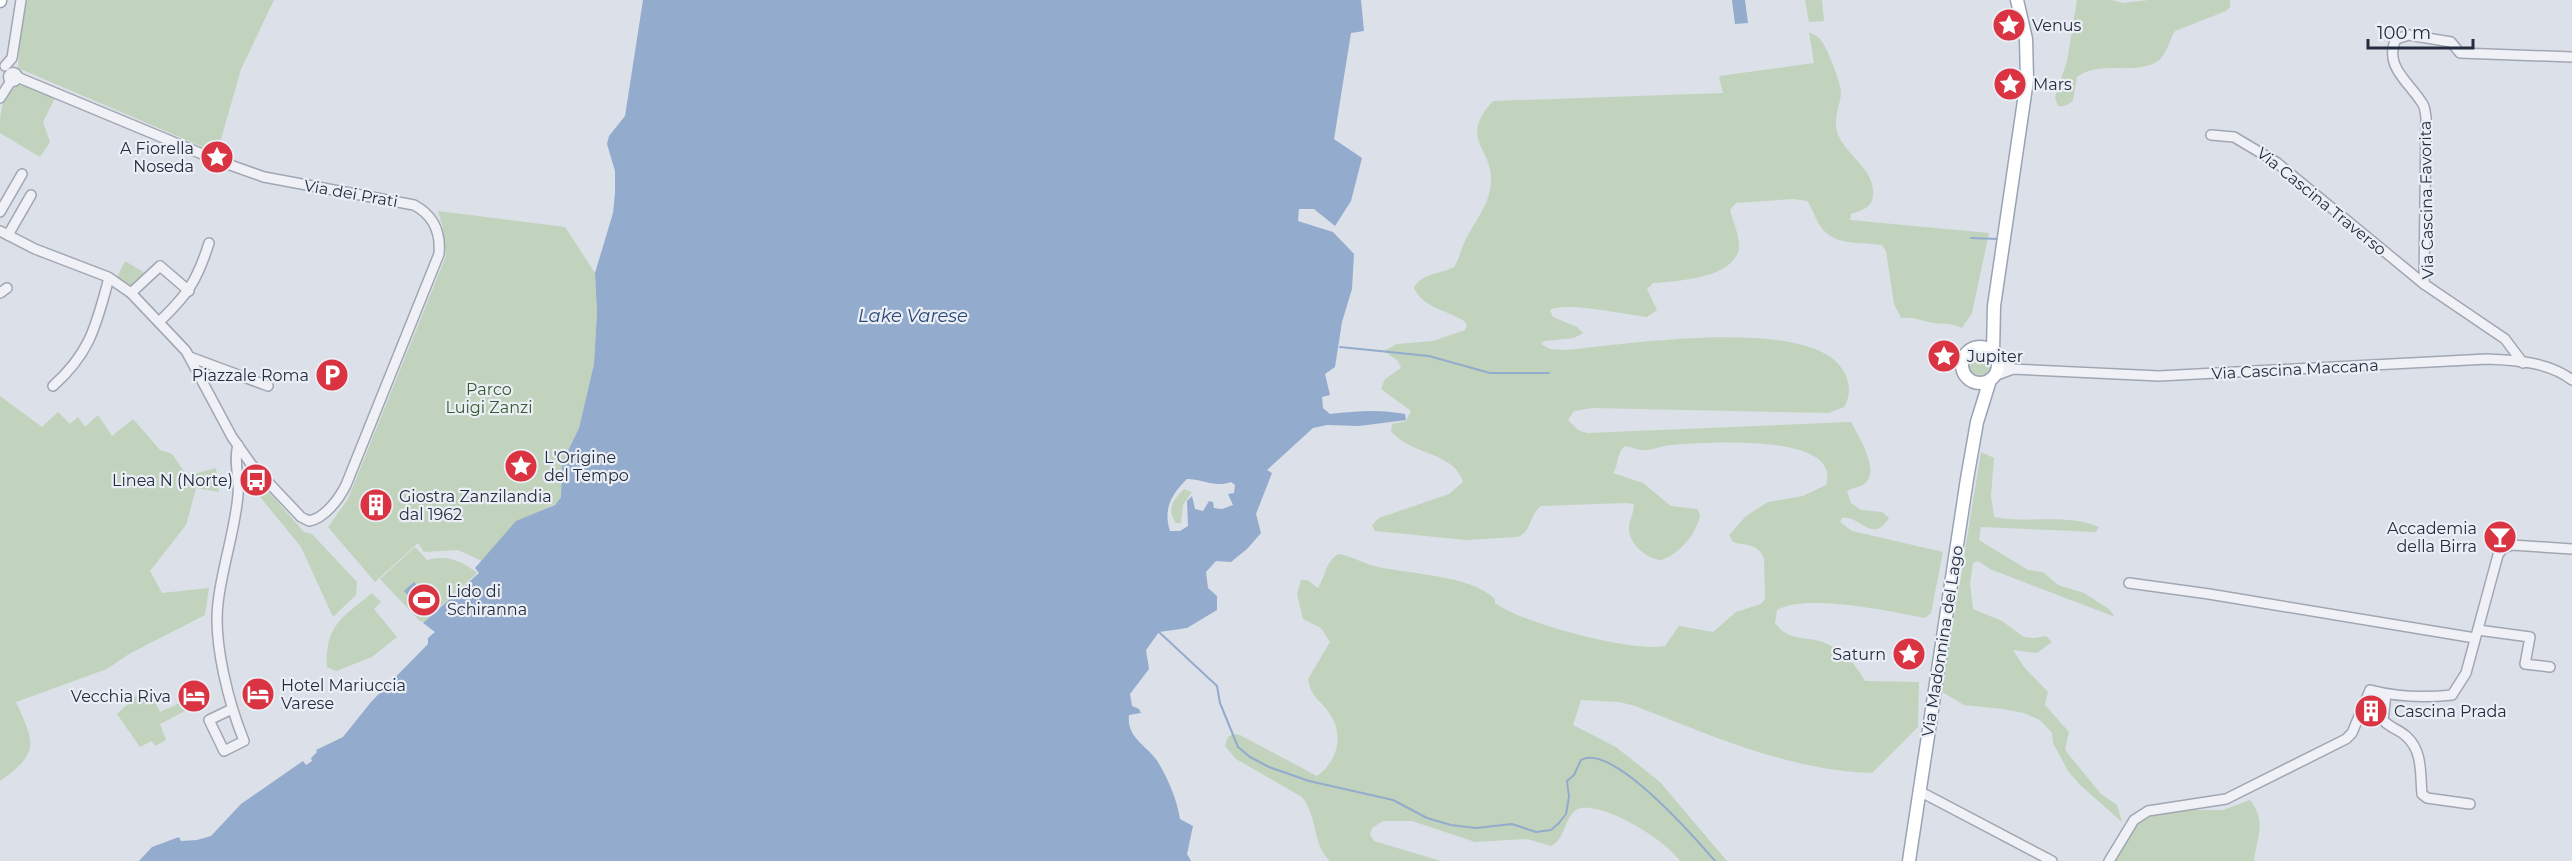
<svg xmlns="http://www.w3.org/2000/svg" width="2572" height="861" viewBox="0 0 2572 861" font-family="Montserrat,sans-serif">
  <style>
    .green { fill: #c1d3bc }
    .water { fill: #93abcc; fill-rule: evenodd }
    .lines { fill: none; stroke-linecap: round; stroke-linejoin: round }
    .stream { stroke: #93abcc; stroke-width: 2 }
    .minor-casing { stroke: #a1a7b2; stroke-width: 12 }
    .major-casing { stroke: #9aa3b5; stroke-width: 15 }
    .minor { stroke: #eff1f6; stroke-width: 9 }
    .major { stroke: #fff; stroke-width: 12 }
    .labels { text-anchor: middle; stroke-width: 4.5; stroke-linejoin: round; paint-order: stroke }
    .poi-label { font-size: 16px; fill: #242d3f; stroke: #ebeff5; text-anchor: start }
    .street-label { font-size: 16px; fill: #242d3f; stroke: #ebeff5 }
    .park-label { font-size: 16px; fill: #365c31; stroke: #ebeff5 }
    .water-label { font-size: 18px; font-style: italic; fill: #2b4877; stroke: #ebeff5 }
  </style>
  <rect width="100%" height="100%" fill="#dce0e8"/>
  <g class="green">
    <path d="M25,0h249l-33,69 -24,84 -199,-85 2,-41z"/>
    <path d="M1805,0h17l2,21 -15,1z"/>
    <path d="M2077,0h35l11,3 26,-3h81v7l-4,4 -51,20c-6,9 -8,23 -16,29 -22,17 -57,-1 -82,17l-4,23c-4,5 -9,7 -15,6l-3,-9 12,-36z"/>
    <path d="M1809,32c3,2 9,4 11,7 7,8 20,42 21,52 0,13 -8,27 -4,41 8,23 38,37 36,62 0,14 -11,16 -22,20l-1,6 139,13 -17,80 -10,15c-12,-6 -16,-3 -28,-5 -14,-2 -17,-6 -33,-5l-7,-14 -8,-53 -4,-6c-21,-3 -48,1 -61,-18 -6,-8 -8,-18 -14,-26l-14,-2 -57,4 -6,7c3,12 12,31 8,42 -9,27 -62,29 -85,31l-6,6 10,21 -10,7c-19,-2 -83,-16 -97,-7l3,7 24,10 6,6 -9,5 -30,3 -3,3 9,5 16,1c57,-5 249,-36 278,22 6,11 7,24 0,35l-15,6 -237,-5 -18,3 -6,9 10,10 9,3 264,-11c7,13 26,44 17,58 -4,7 -14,7 -21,11l4,12 10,7 21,2 7,6c-17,27 -28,-3 -47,0l-2,4 12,9 91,21 -12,61 -6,5c-34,-6 -117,-25 -148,-8l-2,13c11,15 23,14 41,17 23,6 38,21 49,41l54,1 -1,45 -46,46c-85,-3 -159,-37 -237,-67l-16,-4 -38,-2 -8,25 43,22 44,35 67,79h-47c-13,-20 -78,-61 -102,-52 -13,5 -12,30 -27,37l-24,-7 -52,3 -63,-21h-29l-11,7 -2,6 4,7 67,20h-111c-18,-16 -12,-45 -28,-64l-66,-38 -11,-13 3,-9 5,-3 7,1 77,41c21,-15 27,-41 13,-62 -10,-15 -19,-16 -22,-35l22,-37 -9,-14 -18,-9 -6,-25 4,-14h6l11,8c8,-13 7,-25 20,-34 12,1 24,9 36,12 33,8 97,9 121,33v4c26,20 138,50 170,43l14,-20 34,6 23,-20 25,-8 4,-5 -1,-41c-7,-15 -17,-12 -31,-16l-4,-7 17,-19 22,-14 35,-6 23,-11c18,-54 -128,-42 -156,-40 -8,1 -15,4 -23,5 -7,1 -15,-3 -22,-4 -9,7 -6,19 -12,27l30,10 28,23 26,3 3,5c-2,18 -21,41 -39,46 -14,-1 -33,-17 -32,-32 0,-8 5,-15 5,-24l-9,-1 -84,3c-12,8 -9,27 -24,31l-51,3 -91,-9 -3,-6 7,-7 70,-24 14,-12c-8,-30 -53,-27 -72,-51l1,-7 14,-3 5,-10 -30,-22 4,-10 16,-11 -3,-7 -14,-10 13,-7 36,-3 32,-11 2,-5 -3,-4c-17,-11 -41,-13 -50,-33 7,-15 27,-14 40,-21 6,-9 7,-20 13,-30 10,-19 22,-32 24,-54 3,-35 -34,-43 2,-82l230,-8 -4,-17 95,-13z"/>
    <path d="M22,85l6,1 27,12 -12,24 7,20 -10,15 -40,-24c0,-18 0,-43 22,-48z"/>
    <path d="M438,211l127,16 30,46 2,39 -3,52 -15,64 -17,35 -1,34 -6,7 -18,9 -55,48 -24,-11 -34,2 -6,-9 -43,39 -47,-55 20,-28 98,-243 -3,-28z"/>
    <path d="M125,261l23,14 -15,15 -16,-13z"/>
    <circle cx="1980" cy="365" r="11"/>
    <path d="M0,396l42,31 16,-15 12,12 8,-7 7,10 13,-12 14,21 21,-17 27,31 12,4 15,22 29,-8 3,24 -23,-4 -10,37 -36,46 12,22 47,-5 -4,27 -76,39 -22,15 -91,33c18,40 25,50 -16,79z"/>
    <path d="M1981,452l13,6 -3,38 3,21c34,7 72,-4 105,10l-3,5 -115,-5 -2,13 49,30 15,2 15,13 26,8 25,16 6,8 -125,-48 -12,-8 -5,2 -3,20 3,26 29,12 22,16 11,1 11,-2 6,6 -15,11 -24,-3 11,17 24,25 -3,13 24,27 -4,18 36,44 16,11 5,17 -42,-37 -12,-14 -15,-28 -1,-10 -12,-13 -16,-7 -21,-4 -39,-4 -22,-13z"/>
    <path d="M254,481l6,1 44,50 8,2 45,48 -1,13 -23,22 -32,-70 -49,-60z"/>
    <path d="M1184,489l8,3 -9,13 -2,18h-5c-10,-14 -3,-23 8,-34z"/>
    <path d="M415,547l12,13c21,-5 33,0 50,13l-53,49 -4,-1 -40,-42z"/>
    <path d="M372,593l9,9 -7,7 23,28 -25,20 -36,14 -9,-4c-2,-42 15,-49 45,-74z"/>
    <path d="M138,694l4,4 9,-4 9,18 20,-9 5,8 -25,13 6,16 -11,6 -3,-5 -12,6 -23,-33z"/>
    <path d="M2250,800c17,21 7,37 4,61h-139l19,-33 14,-13 16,-5h59z"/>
  </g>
  <g class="water">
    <path d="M643,0h718l3,31 -13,2 -17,106 28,19 -11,43 -16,25 -21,-17h-15l-1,12 35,11 21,22 -2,35 -10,33 -7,45 -10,7 5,21 -8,2 1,11 7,6c25,-3 51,-5 75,0l1,6 -47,6 -32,-1 -14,3 -46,42 5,3 -16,41 5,19 -14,16 -16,13 -15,-1 -10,11 2,16 9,8v14l-30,18 -28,4 -13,18 3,19 -19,25 2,12 7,3 2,4 -12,2c-3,23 19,31 29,47 10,17 19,37 22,57l13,7 -6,28 4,7h-1052l13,-14 27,-10 2,4 16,-1 14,-4 30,-32 62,-43 3,4 6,-4 -1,-3 6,-6 -1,-2 27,-13 28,-35 57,-58v-6l7,-6 -12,-9 56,-50 -4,-5 41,-47 39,-16 6,-8 1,-34 17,-35 15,-64 3,-52 -2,-39 18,-60 2,-20v-22l-8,-27 2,-8 16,-20zM1187,479c15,0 29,9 44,3l4,3 -1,8 -6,1 5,11 -11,4 -8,-1 -1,-6 -4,-1 -6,10 -8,-2 -3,-13 -5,5 1,25 -8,5h-10c-7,-22 1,-36 17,-52z"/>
    <path d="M1732,0h13l3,23 -13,1z"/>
    <path d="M414,582l18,20 -10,9 -18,-20z"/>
  </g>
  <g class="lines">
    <g class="stream">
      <path d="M1971,238l27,1"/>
      <path d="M1340,347l89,9 61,17h59"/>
      <path d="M1159,632l58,54 3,17 18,44 12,10 19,10 40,14 84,19 34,18 24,7 25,3 36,-4 24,8 15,-2 8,-7 7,-9 3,-17 -2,-16 7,-6 7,-15c31,-18 115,79 134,101"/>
    </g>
    <g class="minor-casing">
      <g id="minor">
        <path d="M5,66l7,-8 9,-58"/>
        <circle cx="13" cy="77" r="4.5"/>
        <path d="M0,98l11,-17"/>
        <path d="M2211,135l23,2 42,25 148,122 81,55 18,24"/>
        <path d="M0,212l22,-38"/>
        <path d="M0,231l35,18 73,28 23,16 55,58 46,86 19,27 50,53 8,4c16,-3 30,-22 37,-36l93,-231c2,-22 -6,-39 -25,-49l-150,-28 -45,-16 -202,-84"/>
        <path d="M8,235l23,-40"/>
        <path d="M2424,284l2,-167c-1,-5 -1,-11 -4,-14 -12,-20 -39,-37 -26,-64l13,-4 42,7 9,11 112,4"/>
        <path d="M0,293l7,-5"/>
        <path d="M131,293l29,-27 29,25"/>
        <path d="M159,322c29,-28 38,-41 50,-79"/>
        <path d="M190,357l78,29"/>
        <path d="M1996,357l17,12"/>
        <path d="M1994,376l19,-7 146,7 328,-17c28,1 62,3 85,21"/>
        <path d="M53,386c38,-34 43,-61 56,-108"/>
        <path d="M2129,583l80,11 266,44"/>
        <path d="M2478,630l52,7 -5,27 25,3"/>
        <path d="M2386,694l-3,26c7,8 15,9 23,16 17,15 14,37 16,58l5,4 43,6"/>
        <path d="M232,709l-23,11 15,31 20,-10c-15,-37 -31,-98 -26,-138 4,-36 17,-72 20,-108 2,-17 -5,-33 0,-50"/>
        <path d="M1919,791l133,70"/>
        <path d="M2109,861l25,-41 14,-9 78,-12 120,-60 6,-6 18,-43c27,7 54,8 82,5l14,-22 32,-118 5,-7 9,-3 60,4"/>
      </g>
    </g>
    <g class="major-casing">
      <g id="major">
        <path d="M0,1v-1"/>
        <circle cx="1980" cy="365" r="18"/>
        <path d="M1993,352l1,-46 33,-226 -1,-41 -9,-39"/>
        <path d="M1909,861l58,-382 10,-57 13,-42"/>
      </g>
    </g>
    <use href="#minor" class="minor"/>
    <use href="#major" class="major"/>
  </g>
  <defs>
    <g id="sight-disc" transform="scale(1.725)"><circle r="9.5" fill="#da3443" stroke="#ebeff5"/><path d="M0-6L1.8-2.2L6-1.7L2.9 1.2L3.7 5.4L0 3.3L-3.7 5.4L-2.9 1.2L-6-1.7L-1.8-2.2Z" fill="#fff"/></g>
    <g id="parking-disc" transform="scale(1.725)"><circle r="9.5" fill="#da3443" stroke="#ebeff5"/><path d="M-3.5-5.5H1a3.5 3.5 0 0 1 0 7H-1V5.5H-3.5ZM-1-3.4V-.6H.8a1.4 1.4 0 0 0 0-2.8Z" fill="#fff"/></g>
    <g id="bus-disc" transform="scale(1.725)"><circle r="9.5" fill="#da3443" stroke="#ebeff5"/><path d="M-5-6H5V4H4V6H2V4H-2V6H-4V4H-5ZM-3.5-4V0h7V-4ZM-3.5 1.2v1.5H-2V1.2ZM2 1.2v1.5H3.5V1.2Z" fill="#fff"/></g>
    <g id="building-disc" transform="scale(1.725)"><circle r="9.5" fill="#da3443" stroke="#ebeff5"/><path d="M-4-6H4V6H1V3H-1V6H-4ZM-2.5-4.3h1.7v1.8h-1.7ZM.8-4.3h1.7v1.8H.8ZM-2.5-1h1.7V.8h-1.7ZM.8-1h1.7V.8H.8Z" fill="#fff"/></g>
    <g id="bar-disc" transform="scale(1.725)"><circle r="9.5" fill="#da3443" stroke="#ebeff5"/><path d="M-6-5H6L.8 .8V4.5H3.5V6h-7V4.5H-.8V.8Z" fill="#fff"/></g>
    <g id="stadium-disc" transform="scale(1.725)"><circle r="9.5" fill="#da3443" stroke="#ebeff5"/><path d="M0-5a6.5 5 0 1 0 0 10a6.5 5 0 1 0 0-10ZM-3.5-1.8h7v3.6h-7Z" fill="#fff"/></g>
    <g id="hotel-disc" transform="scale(1.725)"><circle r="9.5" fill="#da3443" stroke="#ebeff5"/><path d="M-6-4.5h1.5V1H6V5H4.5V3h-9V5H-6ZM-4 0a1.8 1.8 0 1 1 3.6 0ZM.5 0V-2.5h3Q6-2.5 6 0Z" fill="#fff"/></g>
  </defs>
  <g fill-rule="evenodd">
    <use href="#sight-disc" x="2009" y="25"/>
    <use href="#sight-disc" x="2010" y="84"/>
    <use href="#sight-disc" x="217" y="157"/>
    <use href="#sight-disc" x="1944" y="356"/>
    <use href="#parking-disc" x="332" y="375"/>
    <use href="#sight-disc" x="521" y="466"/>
    <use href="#bus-disc" x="256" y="480"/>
    <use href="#building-disc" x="376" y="505"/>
    <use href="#bar-disc" x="2500" y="537"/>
    <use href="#stadium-disc" x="424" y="600"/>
    <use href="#sight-disc" x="1909" y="654"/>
    <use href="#hotel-disc" x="258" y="694"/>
    <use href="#hotel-disc" x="194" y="696"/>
    <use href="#building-disc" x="2371" y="711"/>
  </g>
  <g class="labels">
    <g class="poi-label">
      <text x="2032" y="31">Venus</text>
      <text x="2033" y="90">Mars</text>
      <text x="194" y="154" text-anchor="end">A Fiorella<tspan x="194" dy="18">Noseda</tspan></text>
      <text x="1967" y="362">Jupiter</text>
      <text x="309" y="381" text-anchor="end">Piazzale Roma</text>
      <text x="544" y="463">L'Origine<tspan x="544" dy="18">del Tempo</tspan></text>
      <text x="233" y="486" text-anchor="end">Linea N (Norte)</text>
      <text x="399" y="502">Giostra Zanzilandia<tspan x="399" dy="18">dal 1962</tspan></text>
      <text x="2477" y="534" text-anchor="end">Accademia<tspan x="2477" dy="18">della Birra</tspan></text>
      <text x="447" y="597">Lido di<tspan x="447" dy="18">Schiranna</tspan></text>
      <text x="1886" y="660" text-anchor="end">Saturn</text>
      <text x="281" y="691">Hotel Mariuccia<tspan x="281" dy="18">Varese</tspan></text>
      <text x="171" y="702" text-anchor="end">Vecchia Riva</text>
      <text x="2394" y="717">Cascina Prada</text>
    </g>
    <g class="street-label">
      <text transform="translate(351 193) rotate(10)" y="6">Via dei Prati</text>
      <text transform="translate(2426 200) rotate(-91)" y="6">Via Cascina Favorita</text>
      <text transform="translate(2322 201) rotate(39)" y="6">Via Cascina Traverso</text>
      <text transform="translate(2295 369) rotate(-3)" y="6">Via Cascina Maccana</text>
      <text transform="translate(1942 641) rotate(-81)" y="6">Via Madonnina del Lago</text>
    </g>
    <g class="park-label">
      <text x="489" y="395">Parco<tspan x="489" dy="18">Luigi Zanzi</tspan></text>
    </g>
    <g class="water-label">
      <text x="913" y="322">Lake Varese</text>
    </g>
  </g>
  <path d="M2368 39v9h105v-9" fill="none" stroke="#242d3f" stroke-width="3"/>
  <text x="2377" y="39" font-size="18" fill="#242d3f" stroke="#ebeff5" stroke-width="4.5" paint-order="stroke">100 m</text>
</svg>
